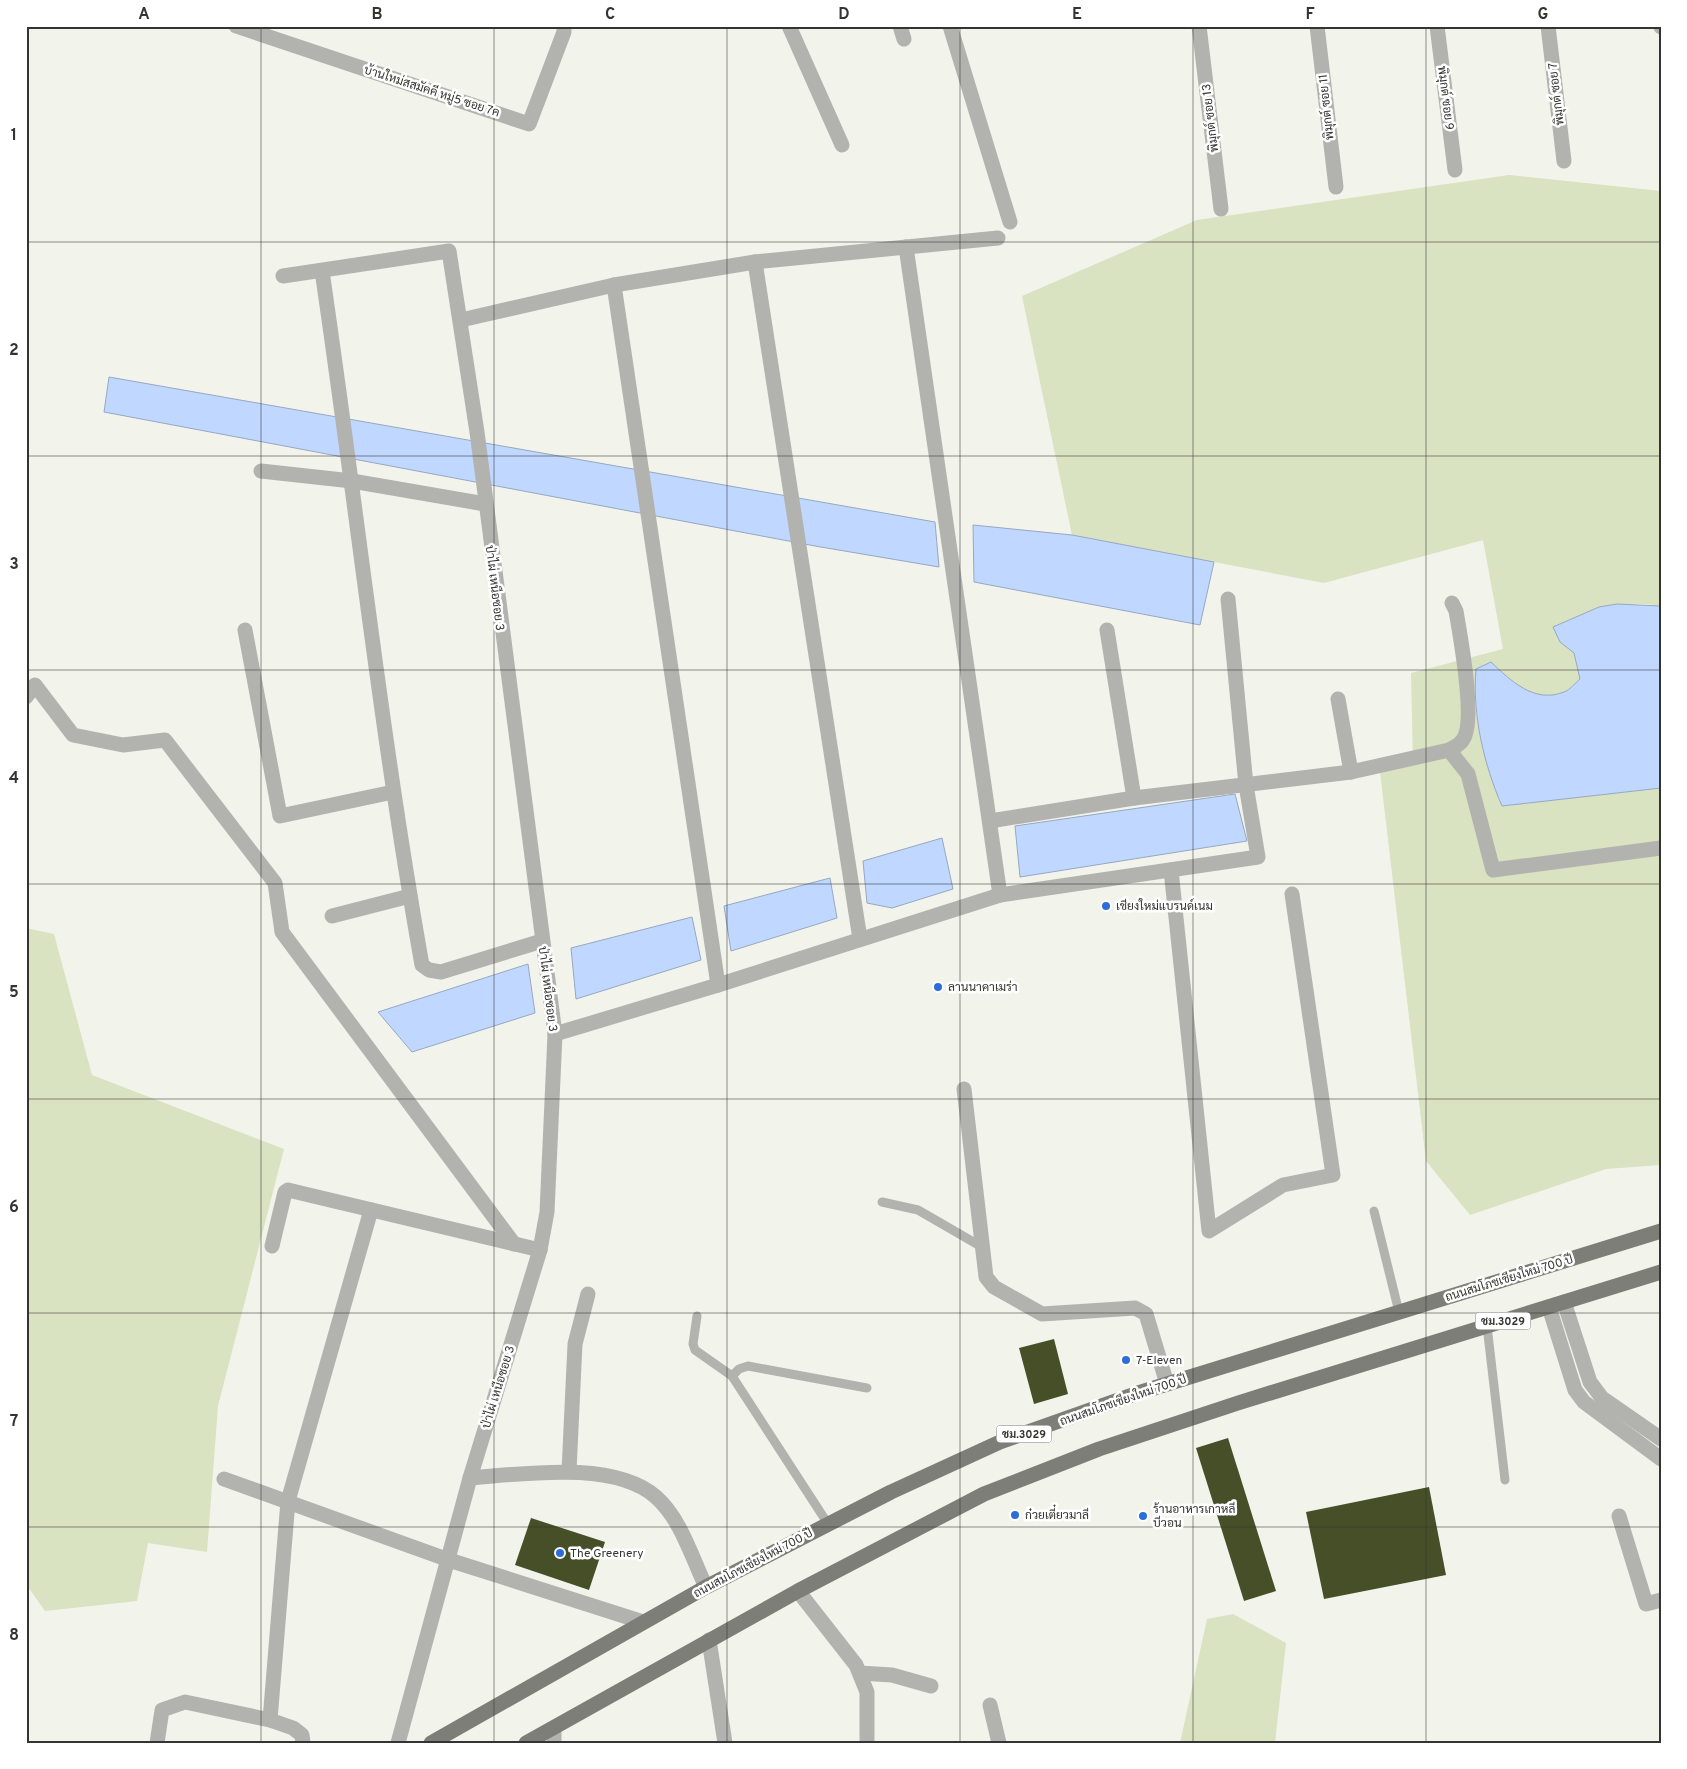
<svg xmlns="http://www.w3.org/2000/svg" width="1687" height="1769" viewBox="0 0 1687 1769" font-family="Overpass,Sarabun,sans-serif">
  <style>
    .green { fill: #d9e2c1 }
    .water { fill: #c0d8ff; stroke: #96a7c2 }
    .building { fill: #464f28 }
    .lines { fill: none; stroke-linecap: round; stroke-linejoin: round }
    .service { stroke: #b2b3af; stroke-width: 9 }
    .minor { stroke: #b2b3af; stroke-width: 15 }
    .primary { stroke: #7c7e77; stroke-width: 15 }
    .grid { fill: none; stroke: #343532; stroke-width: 1; stroke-opacity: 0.55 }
    .poi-dot { fill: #2c6dda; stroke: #fff; stroke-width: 2 }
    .labels { text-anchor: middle; stroke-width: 5; stroke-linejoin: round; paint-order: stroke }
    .shield { fill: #fff; stroke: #717270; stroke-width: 1 }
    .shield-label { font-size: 11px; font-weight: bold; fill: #343532 }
    .street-label { font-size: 12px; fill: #343532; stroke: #fff }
    .poi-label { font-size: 12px; fill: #343532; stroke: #fff; text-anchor: start }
    .neatline { fill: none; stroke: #343532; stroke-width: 2 }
    .grid-label { font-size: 16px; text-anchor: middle; font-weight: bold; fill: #343532 }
  </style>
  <rect width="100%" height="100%" fill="#f2f4ec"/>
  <g class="green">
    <path d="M1509,175l152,16v415c-42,-7 -71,4 -108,21l7,15 14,11 6,26c-5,4 -10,11 -16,13 -30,12 -54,-12 -73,-30 -5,7 -12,15 -15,23 -8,18 17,102 26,121l159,-18v377l-55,4 -136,46 -44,-54 -46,-389 33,-7 -2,-92 92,-24 -20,-109 -159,43 -252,-48 -50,-239 175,-76z"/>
    <path d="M26,928l28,6 38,141 192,74 -66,257 -11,146 -59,-9 -11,58 -92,10 -19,-27z"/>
    <path d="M1233,1614l53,29 -11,100h-95l27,-124z"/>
  </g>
  <g class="water">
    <path d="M109,377l826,145 4,45 -124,-21 -711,-134z"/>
    <path d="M973,525l99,10 142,27 -14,63 -226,-43z"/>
    <path d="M1617,604l44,2v182l-159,18c-18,-41 -30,-92 -26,-137l15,-7c19,18 43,42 73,30 6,-2 11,-9 16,-13l-6,-26 -14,-11 -7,-15 46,-20z"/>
    <path d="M1235,794l12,47 -227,36 -5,-51z"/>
    <path d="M942,838l11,51 -61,19 -25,-5 -4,-42z"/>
    <path d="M830,878l7,40 -106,33 -7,-45z"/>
    <path d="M692,917l9,43 -125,39 -5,-51z"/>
    <path d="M528,964l7,49 -123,39 -34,-40z"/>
  </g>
  <g class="building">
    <path d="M1054,1339l14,55 -34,10 -15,-56z"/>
    <path d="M1228,1438l48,153 -32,10 -48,-153z"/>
    <path d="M1429,1487l17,88 -122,24 -18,-87z"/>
    <path d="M531,1518l74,24 -16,48 -74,-25z"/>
  </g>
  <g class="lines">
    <g class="service">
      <path d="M882,1202l36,8 64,37"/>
      <path d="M1374,1211l25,101"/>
      <path d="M697,1316l-4,28 2,6 37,26 96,148"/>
      <path d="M1487,1326l18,154"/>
      <path d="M732,1376l7,-7 9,-3 119,22"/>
    </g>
    <g class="minor">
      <path d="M236,26l293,98 35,-92v-6"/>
      <path d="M789,26l53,119"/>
      <path d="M900,26l4,13"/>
      <path d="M950,26l60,196"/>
      <path d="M1199,26l22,183"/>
      <path d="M1317,26l19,161"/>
      <path d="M1437,26l18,144"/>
      <path d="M1548,26l16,135"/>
      <path d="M1661,26v1"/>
      <path d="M906,247l94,648"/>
      <path d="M755,262l105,677"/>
      <path d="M322,271c34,231 59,464 100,694l7,5 12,2 101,-31"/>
      <path d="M283,276l166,-25 28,181 78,602 -8,178 -7,38 -70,228 -72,265"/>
      <path d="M614,285l104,700"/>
      <path d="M461,320l153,-35 141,-23 243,-24"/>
      <path d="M261,471l91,10 133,23"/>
      <path d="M245,630l35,186 113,-24"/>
      <path d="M1107,630l27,168"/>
      <path d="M26,697l9,-12 38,50 50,10 42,-5 110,143 7,49 232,312"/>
      <path d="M1338,699l13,73 98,-22c4,-2 10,-5 13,-9 15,-17 -2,-106 -6,-130l-4,-8"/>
      <path d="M1449,750l19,24 25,96 168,-22"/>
      <path d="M990,821l144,-23 217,-26"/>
      <path d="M1171,870l38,361 74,-46 50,-10 -41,-281"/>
      <path d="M332,916l78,-20"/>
      <path d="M555,1034l163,-49 282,-90 258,-38 -12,-72 -18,-186"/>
      <path d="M964,1089l22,188 8,10 48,27 93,-6 11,6 21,70"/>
      <path d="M272,1246l13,-54 3,-2 252,60"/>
      <path d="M1564,1302l26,80 12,16 59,41"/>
      <path d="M1549,1307l26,83 9,12 77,57"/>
      <path d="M569,1471l6,-127 13,-50"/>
      <path d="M470,1478c52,-4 144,-18 186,19 25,22 36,61 50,90"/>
      <path d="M224,1479l225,81 194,62"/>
      <path d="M1619,1516l27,88 15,-4"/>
      <path d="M798,1591l58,74 11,27v51"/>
      <path d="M709,1640l16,103"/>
      <path d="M860,1673l32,2 39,11"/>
      <path d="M990,1705l9,38"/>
      <path d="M270,1720l18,-219 83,-291"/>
      <path d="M554,1729v14"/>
      <path d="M157,1743l5,-33 23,-8 85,18 23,8 9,7 1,8"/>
    </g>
    <g class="primary">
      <path d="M431,1743l275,-156 185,-95 109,-50 138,-49 523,-162"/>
      <path d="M526,1743l272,-152 186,-97 115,-45 139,-46 423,-131"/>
    </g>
  </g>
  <path class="grid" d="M261,26v1717M494,26v1717M727,26v1717M960,26v1717M1193,26v1717M1426,26v1717M26,242h1635M26,456h1635M26,670h1635M26,884h1635M26,1099h1635M26,1313h1635M26,1527h1635"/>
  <g class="poi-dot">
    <circle cx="1106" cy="906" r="5"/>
    <circle cx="938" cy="987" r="5"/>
    <circle cx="1126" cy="1360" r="5"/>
    <circle cx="1015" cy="1515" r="5"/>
    <circle cx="1143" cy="1516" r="5"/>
    <circle cx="560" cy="1553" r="5"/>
  </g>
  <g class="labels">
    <g class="shield">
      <rect x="1475.5" y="1312.5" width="55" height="17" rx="4"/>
      <rect x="996.5" y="1425.5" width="55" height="17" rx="4"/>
    </g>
    <g class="shield-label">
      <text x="1503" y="1325">ชม.3029</text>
      <text x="1024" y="1438">ชม.3029</text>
    </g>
    <g class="street-label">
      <text transform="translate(432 91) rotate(18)" y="4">บ้านใหม่สสมัคคี หมู่5 ซอย 7ค</text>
      <text transform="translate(1556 94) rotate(-97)" y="4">พิมุกต์ ซอย 7</text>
      <text transform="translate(1446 98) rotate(83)" y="4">พิมุกต์ ซอย 9</text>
      <text transform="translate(1326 107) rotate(-96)" y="4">พิมุกต์ ซอย 11</text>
      <text transform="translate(1210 118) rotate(-97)" y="4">พิมุกต์ ซอย 13</text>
      <text transform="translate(495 588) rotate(83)" y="4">ป่าไผ่ เหนือซอย 3</text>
      <text transform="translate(548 989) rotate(83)" y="4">ป่าไผ่ เหนือซอย 3</text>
      <text transform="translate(1509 1278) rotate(-17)" y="4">ถนนสมโภชเชียงใหม่ 700 ปี</text>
      <text transform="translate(498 1387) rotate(-73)" y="4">ป่าไผ่ เหนือซอย 3</text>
      <text transform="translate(1123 1400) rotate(-19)" y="4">ถนนสมโภชเชียงใหม่ 700 ปี</text>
      <text transform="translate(753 1563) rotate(-28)" y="4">ถนนสมโภชเชียงใหม่ 700 ปี</text>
    </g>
    <g class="poi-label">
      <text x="1116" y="910">เชียงใหม่แบรนด์เนม</text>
      <text x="948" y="991">ลานนาคาเมร่า</text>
      <text x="1136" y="1364">7-Eleven</text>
      <text x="1153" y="1513">ร้านอาหารเกาหลี<tspan x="1153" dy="14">บีวอน</tspan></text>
      <text x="1025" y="1519">ก๋วยเตี๋ยวมาลี</text>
      <text x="570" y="1557">The Greenery</text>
    </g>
  </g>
  <rect width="1687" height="1769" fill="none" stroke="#ffffff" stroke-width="55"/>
  <rect x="28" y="28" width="1632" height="1714" class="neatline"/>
  <g class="grid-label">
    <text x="144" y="19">A</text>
    <text x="377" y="19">B</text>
    <text x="610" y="19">C</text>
    <text x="844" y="19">D</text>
    <text x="1077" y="19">E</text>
    <text x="1310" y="19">F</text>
    <text x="1543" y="19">G</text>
    <text x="14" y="140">1</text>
    <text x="14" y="355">2</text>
    <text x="14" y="569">3</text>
    <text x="14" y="783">4</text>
    <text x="14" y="997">5</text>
    <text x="14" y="1212">6</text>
    <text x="14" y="1426">7</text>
    <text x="14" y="1640">8</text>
  </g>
</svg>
